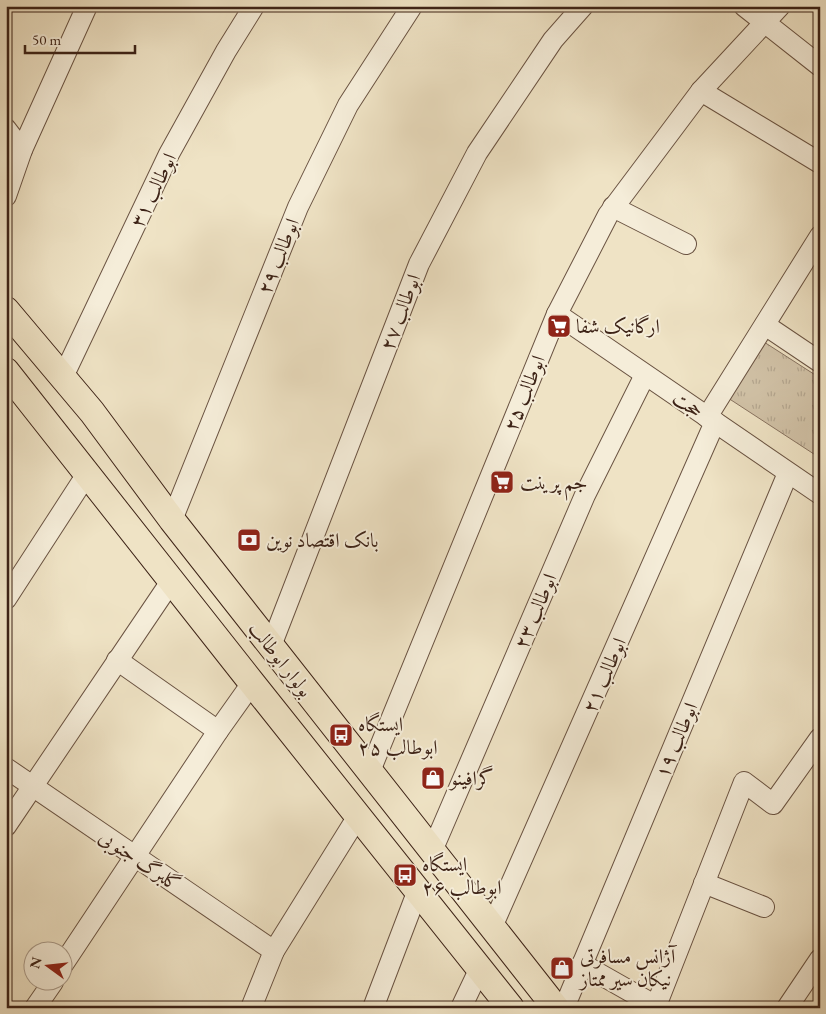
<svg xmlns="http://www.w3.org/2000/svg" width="826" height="1014" viewBox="0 0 826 1014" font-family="'EB Garamond',Amiri,serif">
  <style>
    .grass { fill: url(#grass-tufts); stroke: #87725f }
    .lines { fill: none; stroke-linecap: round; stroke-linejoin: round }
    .minor-casing { stroke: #6a5342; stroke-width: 22 }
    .major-casing { stroke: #3d2317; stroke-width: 28 }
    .minor { stroke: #f5edd9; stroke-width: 20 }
    .major { stroke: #efe3c5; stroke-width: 26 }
    .labels { text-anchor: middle; stroke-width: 4; stroke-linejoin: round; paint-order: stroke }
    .street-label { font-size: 20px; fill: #3d2317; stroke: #f5edd9 }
    .poi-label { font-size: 20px; fill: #3d2317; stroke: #f5edd9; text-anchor: start }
  </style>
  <defs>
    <pattern id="grass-tufts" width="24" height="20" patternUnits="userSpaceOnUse" patternTransform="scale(1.25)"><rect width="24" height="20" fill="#d1c2a7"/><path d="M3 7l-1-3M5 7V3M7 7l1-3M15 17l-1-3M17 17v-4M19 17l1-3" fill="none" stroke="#b4a68f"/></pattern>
  </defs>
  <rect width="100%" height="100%" fill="#efe3c5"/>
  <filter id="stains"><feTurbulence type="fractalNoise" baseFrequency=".004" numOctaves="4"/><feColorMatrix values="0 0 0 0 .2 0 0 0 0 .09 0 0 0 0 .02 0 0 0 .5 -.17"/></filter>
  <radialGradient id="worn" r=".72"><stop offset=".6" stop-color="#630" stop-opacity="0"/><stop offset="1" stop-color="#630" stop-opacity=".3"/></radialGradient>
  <path class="grass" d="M764,342l56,36v80l-92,-60z"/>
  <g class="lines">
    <g class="minor-casing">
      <g id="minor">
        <path d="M744,6l76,60"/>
        <path d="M701,91l119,72"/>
        <path d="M6,129l16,21"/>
        <path d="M6,196l16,-46 65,-144"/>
        <path d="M613,207l73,37"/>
        <path d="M557,314l263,180"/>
        <path d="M765,325l55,37"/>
        <path d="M62,379l107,-225 57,-103 28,-45"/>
        <path d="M707,417l113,-181"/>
        <path d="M172,520l126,-313 50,-102 64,-99"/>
        <path d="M6,599l81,-125"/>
        <path d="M271,646l148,-382 58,-111 76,-113 30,-34"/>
        <path d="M117,660l101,71"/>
        <path d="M6,768l268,183"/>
        <path d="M370,771l187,-457 51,-99 93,-124 79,-85"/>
        <path d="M6,826l166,-246"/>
        <path d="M432,851l153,-356 60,-120"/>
        <path d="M704,883l60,24"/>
        <path d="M492,927l223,-505"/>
        <path d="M582,964l74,42 88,-224 29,22 47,-66"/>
        <path d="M62,966l156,-235 34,-48"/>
        <path d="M35,1008l18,-26"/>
        <path d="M251,1008l23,-57 84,-135"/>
        <path d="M373,1008l45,-118"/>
        <path d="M461,1008l19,-40"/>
        <path d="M564,1008l224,-535"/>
        <path d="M787,1008l33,-49"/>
      </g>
    </g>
    <g class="major-casing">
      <g id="major">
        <path d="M6,310l86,102 80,108 384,488"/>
        <path d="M6,371l246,312 259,325"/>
      </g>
    </g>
    <use href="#minor" class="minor"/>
    <use href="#major" class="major"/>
  </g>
  <defs>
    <g id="supermarket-square" transform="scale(1.25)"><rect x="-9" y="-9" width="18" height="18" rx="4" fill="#8f2418" stroke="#f5edd9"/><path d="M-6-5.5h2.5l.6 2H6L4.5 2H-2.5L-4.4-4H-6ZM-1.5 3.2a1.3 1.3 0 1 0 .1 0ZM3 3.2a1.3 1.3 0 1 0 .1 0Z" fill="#fff"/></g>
    <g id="bank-square" transform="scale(1.25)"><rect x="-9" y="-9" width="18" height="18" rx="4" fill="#8f2418" stroke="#f5edd9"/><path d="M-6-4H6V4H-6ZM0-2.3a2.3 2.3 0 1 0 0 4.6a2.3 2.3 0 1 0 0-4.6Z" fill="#fff"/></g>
    <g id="bus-square" transform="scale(1.25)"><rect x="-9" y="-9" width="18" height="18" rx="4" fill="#8f2418" stroke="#f5edd9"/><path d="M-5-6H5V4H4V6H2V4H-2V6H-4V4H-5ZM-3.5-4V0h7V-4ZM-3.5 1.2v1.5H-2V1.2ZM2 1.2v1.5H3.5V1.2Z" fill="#fff"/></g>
    <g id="shop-square" transform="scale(1.25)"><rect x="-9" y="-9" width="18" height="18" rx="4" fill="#8f2418" stroke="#f5edd9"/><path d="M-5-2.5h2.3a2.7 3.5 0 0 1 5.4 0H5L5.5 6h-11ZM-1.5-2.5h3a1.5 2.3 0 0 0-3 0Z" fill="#fff"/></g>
  </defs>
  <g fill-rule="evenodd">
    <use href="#supermarket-square" x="559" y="326"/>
    <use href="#supermarket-square" x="502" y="482"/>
    <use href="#bank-square" x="249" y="540"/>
    <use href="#bus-square" x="341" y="735"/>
    <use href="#shop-square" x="433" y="778"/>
    <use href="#bus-square" x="405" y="875"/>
    <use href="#shop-square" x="562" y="968"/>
  </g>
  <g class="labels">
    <g class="street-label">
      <text transform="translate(153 190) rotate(-64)" y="7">ابوطالب ۳۱</text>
      <text transform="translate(278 256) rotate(-68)" y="7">ابوطالب ۲۹</text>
      <text transform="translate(400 312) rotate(-69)" y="7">ابوطالب ۲۷</text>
      <text transform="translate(524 393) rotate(-68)" y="7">ابوطالب ۲۵</text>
      <text transform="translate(688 404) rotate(34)" y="7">حجت</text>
      <text transform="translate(535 611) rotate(-67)" y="7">ابوطالب ۲۳</text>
      <text transform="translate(281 659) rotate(52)" y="7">بولوار ابوطالب</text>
      <text transform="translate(604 675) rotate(-66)" y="7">ابوطالب ۲۱</text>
      <text transform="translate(676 740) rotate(-67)" y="7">ابوطالب ۱۹</text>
      <text transform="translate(140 860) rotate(34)" y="7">گلبرگ جنوبی</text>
    </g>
    <g class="poi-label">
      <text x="576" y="333">ارگانیک شفا</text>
      <text x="520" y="489">جم پرینت</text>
      <text x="266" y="547">بانک اقتصاد نوین</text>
      <text x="358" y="731">ایستگاه<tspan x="358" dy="23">ابوطالب ۲۵</tspan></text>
      <text x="450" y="785">گرافینو</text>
      <text x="422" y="871">ایستگاه<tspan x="422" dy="23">ابوطالب ۲۶</tspan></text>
      <text x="580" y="963">آژانس مسافرتی<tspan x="580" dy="23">نیکان سیر ممتاز</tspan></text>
    </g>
  </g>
  <rect width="826" height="1014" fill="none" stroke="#efe3c5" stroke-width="25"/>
  <rect x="8" y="8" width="811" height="999" fill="none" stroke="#3d2317" stroke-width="2.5"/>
  <rect x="12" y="12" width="801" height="989" fill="none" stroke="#3d2317"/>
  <g transform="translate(48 966) rotate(285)"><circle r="24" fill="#f5edd9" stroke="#ab9c8b"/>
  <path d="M0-4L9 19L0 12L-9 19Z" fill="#8f2418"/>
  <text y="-8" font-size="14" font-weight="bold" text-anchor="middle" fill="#3d2317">N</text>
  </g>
  <path d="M25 45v8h110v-8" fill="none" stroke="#3d2317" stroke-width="2.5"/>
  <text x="32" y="45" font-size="15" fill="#3d2317" stroke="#f5edd9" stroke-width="4" paint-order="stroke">50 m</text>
  <rect width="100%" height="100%" filter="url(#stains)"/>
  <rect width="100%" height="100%" fill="url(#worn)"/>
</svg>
